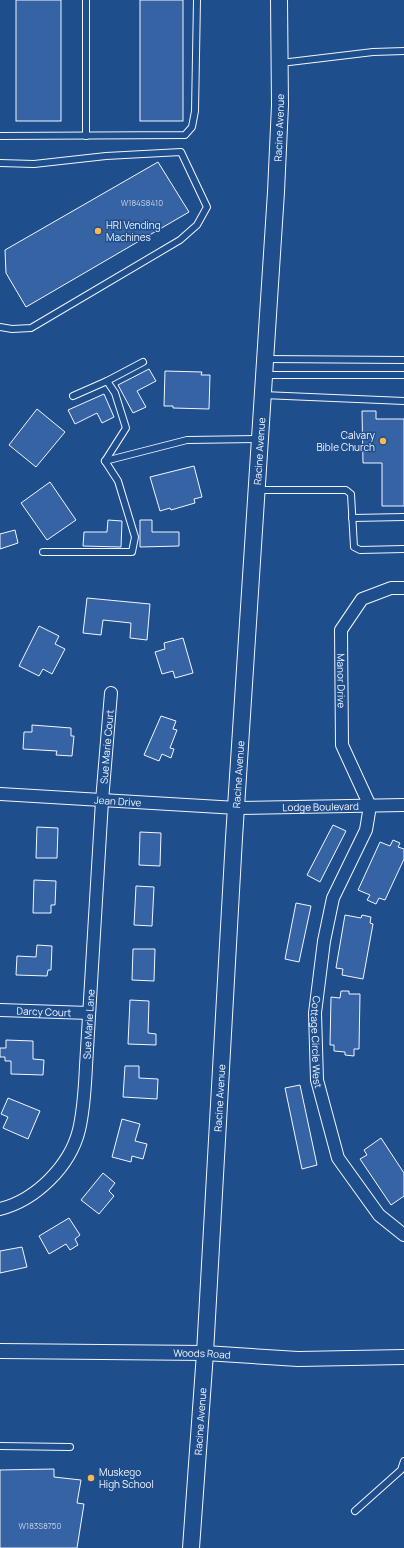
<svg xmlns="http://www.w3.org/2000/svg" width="404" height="1548" viewBox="0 0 404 1548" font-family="Manrope,sans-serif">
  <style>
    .building { fill: #3563a3; stroke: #f2f6ff }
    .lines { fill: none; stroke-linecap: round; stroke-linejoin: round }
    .service-casing { stroke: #f2f6ff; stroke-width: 8 }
    .minor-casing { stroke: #f2f6ff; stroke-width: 14 }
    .tertiary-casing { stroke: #f2f6ff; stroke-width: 16 }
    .secondary-casing { stroke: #f2f6ff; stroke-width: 18 }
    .service { stroke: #1f4e8c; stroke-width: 6 }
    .minor { stroke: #1f4e8c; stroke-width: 12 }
    .tertiary { stroke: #1f4e8c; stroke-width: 14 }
    .secondary { stroke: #1f4e8c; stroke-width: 16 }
    .poi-dot { fill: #ffb74d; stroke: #1f4e8c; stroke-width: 1.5 }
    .labels { text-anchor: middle; stroke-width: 3; stroke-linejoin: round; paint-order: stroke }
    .number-label { font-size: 8px; fill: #c3d1e8 }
    .street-label { font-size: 10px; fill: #f2f6ff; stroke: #1f4e8c }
    .poi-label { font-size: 10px; fill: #f2f6ff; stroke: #1f4e8c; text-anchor: start }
  </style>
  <rect width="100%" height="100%" fill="#1f4e8c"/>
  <g class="building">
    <rect x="16" y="0" width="45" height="121"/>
    <rect x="140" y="0" width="43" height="121"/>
    <path d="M158,162l31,50 -163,95 -20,-34 -1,-23z"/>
    <path d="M149,369l7,12 -19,10 9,16 -13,6 -15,-28z"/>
    <path d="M165,371l37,1 -1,3h9l-1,34 -36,-1v-2h-9z"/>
    <path d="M104,394l10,23 -12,6 -5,-10 -22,11 -7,-14z"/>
    <path d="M37,409l28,23 -29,35 -27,-22z"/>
    <path d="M362,411h14v8h28v87h-22v-43h-19z"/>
    <path d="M194,466l8,31 -8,2 1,4 -24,7 -1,-2 -10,3 -10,-34z"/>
    <path d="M50,482l26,38 -29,20 -26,-37z"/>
    <path d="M108,520l14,1 -1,26 -38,-1 1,-14h23z"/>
    <path d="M140,520h12v12h27v14l-39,1z"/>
    <path d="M15,530l3,13 -18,6v-15z"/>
    <path d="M87,598l63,6 -3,36 -17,-2 1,-15 -28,-3 -2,15 -18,-2z"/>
    <path d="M39,626l20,10 -4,8 10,5 -13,25 -9,-5 -4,7 -20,-10z"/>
    <path d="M183,638l10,35 -18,5 -2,-7 -11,3 -7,-22 10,-3 -1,-6z"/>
    <path d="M161,716l15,5 -3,8 4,1 -7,18 4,1 -3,9 -9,-4 -3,7 -15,-6z"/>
    <path d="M32,725l39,3v8h3l-2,20 -16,-1 1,-4 -34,-2 1,-17h8z"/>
    <path d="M333,825l13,6 -26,51 -13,-7z"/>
    <path d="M37,827l21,1 -1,30h-21z"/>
    <path d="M140,832l21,1 -1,33 -21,-1z"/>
    <path d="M393,840l7,3 -2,4 6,2v10l-19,41 -6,-2 -3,6 -9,-4 3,-5 -12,-5 22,-48 10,4z"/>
    <path d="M34,880l22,1 -1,24h-4v8h-18z"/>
    <path d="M136,886l18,1 -2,39 -18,-1z"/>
    <path d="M296,903l15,3 -12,56 -14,-3z"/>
    <path d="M345,915l16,3 1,-3 9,2 -1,6 3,1 -10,55 -21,-4 1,-6 -7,-1z"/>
    <path d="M37,945l15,1 -1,24h-3l-1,6 -31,-1 1,-19 19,1z"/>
    <path d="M133,949h22l-1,32 -22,-1z"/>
    <path d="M341,991h8v3h11l-1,55h-5v7l-9,-1v-3l-11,-1v-6h-4l1,-48 9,1z"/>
    <path d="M130,1000l19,1 -1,32 8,1v11l-28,-1z"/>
    <path d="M6,1040l27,1v18l11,1 -1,15 -32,-1v-13h-6v-4h-5v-9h6z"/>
    <path d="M125,1066h14v12l19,1 -1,20 -34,-2z"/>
    <path d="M300,1085l17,80 -15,4 -17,-81z"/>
    <path d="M8,1098l32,13 -12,28 -25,-11 5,-11 -7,-3z"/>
    <path d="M122,1119l18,5 -5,17 12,3 -4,15 -11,-3 -1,6 -19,-5z"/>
    <path d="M381,1138l23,35v23l-13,9 -31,-46 7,-4 -3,-5z"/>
    <path d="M103,1173l12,10 -6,8 5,5 -15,18 -18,-14z"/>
    <path d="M69,1218l11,17 -5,4 3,6 -8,5 -4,-6 -17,10 -10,-18z"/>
    <path d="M22,1247l5,20 -27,6v-22z"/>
    <path d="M54,1469v8l27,3 -4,23 7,1 -7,44h-77v-78z"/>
  </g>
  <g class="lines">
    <g class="service-casing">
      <g id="service">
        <path d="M86,0v136"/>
        <path d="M281,63l92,-11 31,-1"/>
        <path d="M0,136l185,-1 7,-8 3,-16 2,-111"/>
        <path d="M0,163l34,1 72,-8 75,-4 26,55 -10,18 -17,15 -149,88 -19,1 -12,-2"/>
        <path d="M266,359l138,1"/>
        <path d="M265,375h139"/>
        <path d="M107,381l36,-19"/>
        <path d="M263,395l141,6"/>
        <path d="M73,396l34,-15 8,12 11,35 -21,33"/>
        <path d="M105,461l82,-21 73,-1"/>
        <path d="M258,490h88l5,4 3,53 6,3 44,-1"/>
        <path d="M352,518l52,-1"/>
        <path d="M43,552h89l3,-15 -17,-56 -13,-20"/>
        <path d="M0,1446l70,1"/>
        <path d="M355,1511l46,-41 3,-9"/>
      </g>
    </g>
    <g class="minor-casing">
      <g id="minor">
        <path id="s1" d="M404,588h-13l-29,11 -21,31 1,115 28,61 -4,24 -33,68 -9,43 -9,72 2,67 21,78 41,57 25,20"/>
        <path id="s2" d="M0,794l237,14 167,-3"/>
        <path id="s3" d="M0,1010l89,3"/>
        <path id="s4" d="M0,1209c36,-9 70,-43 79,-79 5,-21 6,-43 7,-64l16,-265 9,-108"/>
      </g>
    </g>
    <g class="tertiary-casing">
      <g id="tertiary">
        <path id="s5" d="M0,1351l205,2 93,6 106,-2"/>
      </g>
    </g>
    <g class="secondary-casing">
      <g id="secondary">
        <path id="s6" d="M191,1548l14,-195 29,-515 42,-646 4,-87 -1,-105"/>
      </g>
    </g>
    <use href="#service" class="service"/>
    <use href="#minor" class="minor"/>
    <use href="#tertiary" class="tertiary"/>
    <use href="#secondary" class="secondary"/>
  </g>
  <g class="poi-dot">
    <circle cx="98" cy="231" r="4"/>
    <circle cx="383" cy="441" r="4"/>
    <circle cx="91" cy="1478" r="4"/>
  </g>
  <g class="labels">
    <g class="number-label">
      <text x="142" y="206">W184S8410</text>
      <text x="40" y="1529">W183S8750</text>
    </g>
    <g class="street-label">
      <text dy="4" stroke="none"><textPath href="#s6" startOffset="1423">Racine Avenue</textPath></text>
      <text dy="4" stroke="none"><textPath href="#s6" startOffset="1099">Racine Avenue</textPath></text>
      <text dy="4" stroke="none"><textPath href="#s1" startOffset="132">Manor Drive</textPath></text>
      <text dy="4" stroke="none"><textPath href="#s4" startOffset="501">Sue Marie Court</textPath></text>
      <text dy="4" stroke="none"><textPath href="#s6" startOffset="775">Racine Avenue</textPath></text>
      <text dy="4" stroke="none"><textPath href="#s2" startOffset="118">Jean Drive</textPath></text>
      <text dy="4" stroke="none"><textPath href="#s2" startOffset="321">Lodge Boulevard</textPath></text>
      <text dy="4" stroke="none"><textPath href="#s3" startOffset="44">Darcy Court</textPath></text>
      <text dy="4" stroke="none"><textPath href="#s4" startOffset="223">Sue Marie Lane</textPath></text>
      <text dy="4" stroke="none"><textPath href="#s1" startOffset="509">Cottage Circle West</textPath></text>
      <text dy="4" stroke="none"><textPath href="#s6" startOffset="451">Racine Avenue</textPath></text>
      <text dy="4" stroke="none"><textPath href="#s5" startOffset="202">Woods Road</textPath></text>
      <text dy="4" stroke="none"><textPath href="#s6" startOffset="127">Racine Avenue</textPath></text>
    </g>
    <g class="poi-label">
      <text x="106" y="229">HRI Vending<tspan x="106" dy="12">Machines</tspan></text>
      <text x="375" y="439" text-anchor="end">Calvary<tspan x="375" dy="12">Bible Church</tspan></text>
      <text x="99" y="1476">Muskego<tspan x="99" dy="12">High School</tspan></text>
    </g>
  </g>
</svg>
